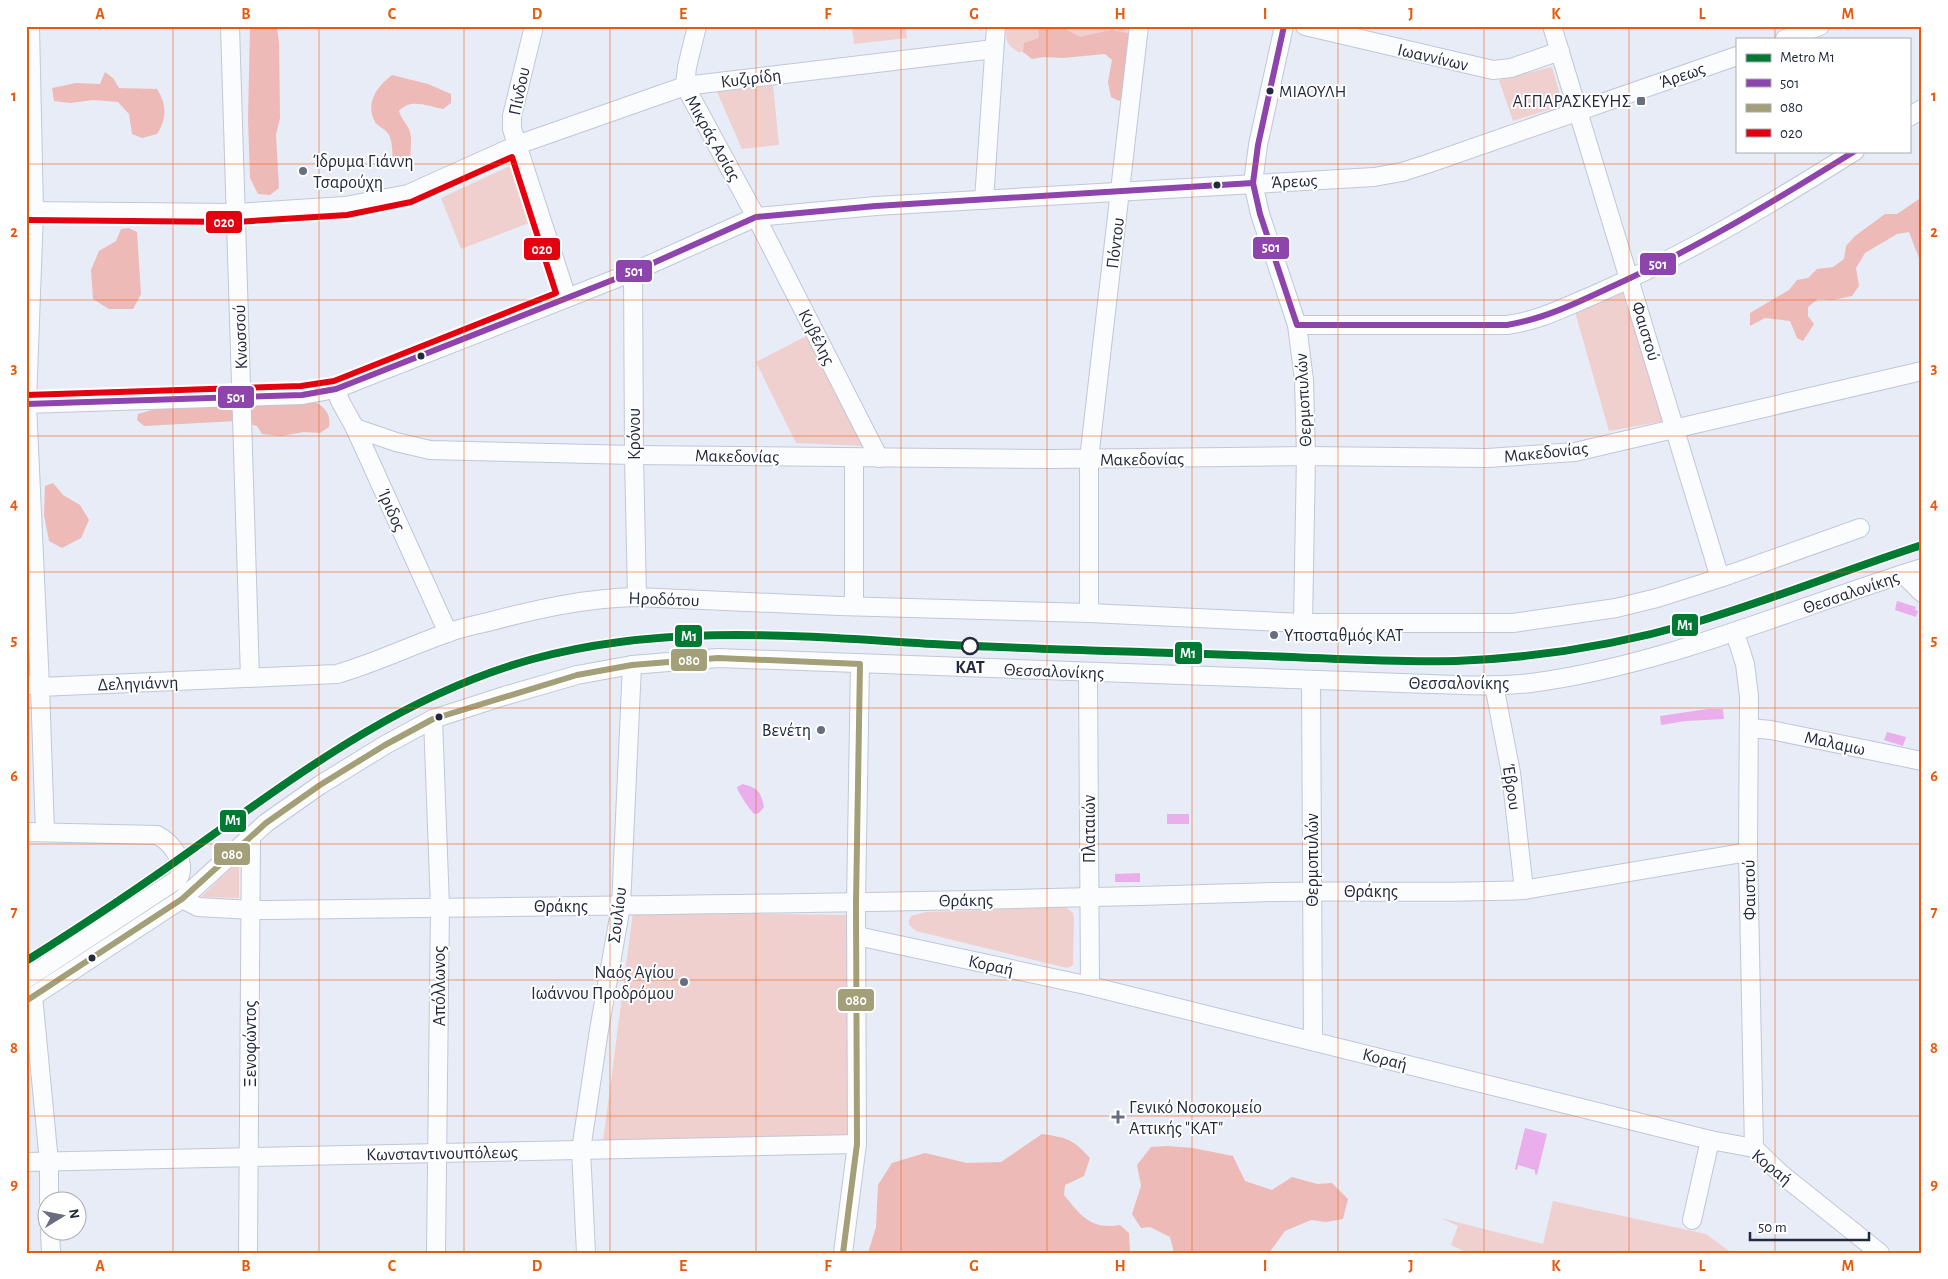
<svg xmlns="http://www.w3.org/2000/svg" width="1948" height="1279" viewBox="0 0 1948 1279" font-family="'Alegreya Sans',sans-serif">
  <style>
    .green { fill: #efd0cf }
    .forest { fill: #edbab8 }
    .water { fill: #e9aeeb }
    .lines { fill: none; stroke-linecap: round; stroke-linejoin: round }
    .minor-casing { stroke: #c1c7d7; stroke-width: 20 }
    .minor { stroke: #fbfcfe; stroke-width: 18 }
    .bus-1-casing { stroke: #fff; stroke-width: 10 }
    .bus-2-casing { stroke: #fff; stroke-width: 10 }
    .bus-3-casing { stroke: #fff; stroke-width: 10 }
    .bus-1 { stroke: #8e44ad; stroke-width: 6 }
    .bus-2 { stroke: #a39f78; stroke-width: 6 }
    .bus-3 { stroke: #e3000f; stroke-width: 6 }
    .metro-1-casing { stroke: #fff; stroke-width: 11 }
    .metro-1 { stroke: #007a33; stroke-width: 8 }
    .grid { fill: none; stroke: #e8590c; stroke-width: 1; stroke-opacity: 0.55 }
    .bus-dot { fill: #232a3e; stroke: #fff; stroke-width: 2 }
    .poi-dot { fill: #686e7f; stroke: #fff; stroke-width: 2 }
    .stop-dot { fill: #fff; stroke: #232a3e; stroke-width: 2.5 }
    .labels { text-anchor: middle; stroke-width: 4; stroke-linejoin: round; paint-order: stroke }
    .bus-label { font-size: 17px; fill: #232a3e; stroke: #fff; text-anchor: start }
    .street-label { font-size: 18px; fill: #232a3e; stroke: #fff }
    .poi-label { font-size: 18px; fill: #232a3e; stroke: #fff; text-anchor: end }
    .stop-label { font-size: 18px; font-weight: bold; fill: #232a3e; stroke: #fff }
    .line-badge { stroke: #fff; stroke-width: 2 }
    .badge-label { font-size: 14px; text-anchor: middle; font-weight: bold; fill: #fff }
    .neatline { fill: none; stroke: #e8590c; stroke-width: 2 }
    .grid-label { font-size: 16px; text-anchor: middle; font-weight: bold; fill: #e8590c }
  </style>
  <rect width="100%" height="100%" fill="#e7ecf7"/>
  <g class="green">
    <path d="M852,26h53l2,12 -53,6z"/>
    <path d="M1006,26h122l-1,15 -14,9 -95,2c-12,-8 -13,-12 -12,-26z"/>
    <path d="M1552,67l11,38 -50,16 -14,-41z"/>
    <path d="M773,85l6,60 -37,4 -25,-57z"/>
    <path d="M510,166l19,57 -68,26 -20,-51z"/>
    <path d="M1622,292l43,129 -56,10 -34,-119z"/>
    <path d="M808,335l55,111 -67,-3 -40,-81z"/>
    <path d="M239,860v38l-38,-1z"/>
    <path d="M1066,907l7,6 1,6 -1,46 -6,3 -151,-37 -7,-6v-5l2,-4 15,-4z"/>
    <path d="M633,912l216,3 -1,221 -245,6z"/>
    <path d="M1553,1201l153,33 26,19h-264l-17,-8 7,-19 -17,-8 102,26z"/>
  </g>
  <g class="forest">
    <path d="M250,26h27l2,17 1,75 -4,17 3,53 -9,7 -12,-1 -8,-16 -2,-59z"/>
    <path d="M1038,26h29v4l13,7 30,-7 18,3 1,15 -2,47 -8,6 -8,-4 -3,-15 4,-22 -7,-6 -42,4 -19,-1 -12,2 -9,-7 1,-9 15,-5z"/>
    <path d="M105,72l8,6 6,10 38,1c10,16 10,29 0,45l-15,4 -10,-4 -3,-20 -11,-12 -25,-2 -23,3 -16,-2 -2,-13 24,-5 24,1z"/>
    <path d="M392,75l36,9 23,10v9l-8,6c-16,-3 -32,-11 -44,2 2,7 7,12 10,18 4,10 1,23 1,34l-9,5 -8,-6c-1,-10 0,-18 -4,-27 -3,-6 -11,-8 -14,-13 -10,-20 2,-35 17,-47z"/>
    <path d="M1922,197v69l-13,-34 -12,2 -32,19 -9,15 3,18 -7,10 -19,4 -15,-1 -10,8v9l6,8 -11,17 -6,-3 -7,-17 -25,-3 -15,8v-13l39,-23 8,-10 11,-2 9,-9 16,-2 11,-8 2,-13 9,-10 30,-22h12z"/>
    <path d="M129,228l8,4 4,62 -8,15h-24l-16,-10 -2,-29 8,-19 17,-10 5,-12z"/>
    <path d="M314,401c11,7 17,12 15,26l-9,6 -16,-1 -23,4 -19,-2 -5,-8 -21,-5 -92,5 -7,-6 1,-6 24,-7 138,-3z"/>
    <path d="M53,483l10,12 17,10 9,15 -8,18 -19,10 -13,-7 -5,-26 1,-29z"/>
    <path d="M1042,1134c25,4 30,4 48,24l-6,18 -19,9 -1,10c17,21 27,35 56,30l9,8 1,20h-262l8,-26 2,-42 14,-22 33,-10 42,10 34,-1z"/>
    <path d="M1167,1146l26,2 40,8 12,25 27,9 20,-13 25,7 15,-1 16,16 -5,20 -17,3 -15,-2 -26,11 -16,22h-95l-4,-16 -20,-10 -9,1 -9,-14 9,-28 -4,-21 14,-18z"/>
  </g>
  <g class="water">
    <path d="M1897,601l19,6 -1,3 3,1 -2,6 -21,-7z"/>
    <path d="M1708,709h15l1,10 -38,2 -25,4 -1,-9z"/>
    <path d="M1887,732l19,5 -3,9 -19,-6z"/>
    <path d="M743,784c16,5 17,7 21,23l-5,6 -5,1c-4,-4 -17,-23 -17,-27z"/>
    <rect x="1167" y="814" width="22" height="10"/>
    <path d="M1140,873v9h-25v-8z"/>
    <path d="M1525,1128l22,6 -10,41 -2,-1v-4l-17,-5 -1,5 -2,-1z"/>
  </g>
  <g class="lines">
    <g class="minor-casing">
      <g id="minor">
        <path d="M30,26l4,185 -7,193 13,283 5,145"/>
        <path d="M230,26l20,652"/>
        <path d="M534,26l-22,90v13l55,169"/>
        <path d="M697,26l-10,41 -2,19 71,131 123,241"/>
        <path d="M1284,26l-26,119 -5,38 7,31 37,111 7,55 2,76 -3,167"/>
        <path d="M1305,26l188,44 18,-2 49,-17"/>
        <path d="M1552,26l168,552"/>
        <path d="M1785,39l35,-13"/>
        <path d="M1909,117l13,-8"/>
        <path d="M984,200l12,-174"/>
        <path d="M26,211l210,2 109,-7 63,-12 109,-49 168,-59 309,-37"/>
        <path d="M633,272l1,183 3,142"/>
        <path d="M1297,325h210c32,-4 60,-19 89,-31 91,-40 175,-90 259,-143"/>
        <path d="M336,389l4,12 15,27 93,205"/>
        <path d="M26,404l276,-9 34,-6 297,-117 123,-55 120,-11 498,-29 28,-5 25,-8 310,-108"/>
        <path d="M355,428l41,14 34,8 204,5 417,4 255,-3 182,2 87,-6 347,-81"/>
        <path d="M854,458v148"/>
        <path d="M1903,574l19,19"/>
        <path d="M1089,613v-154l50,-433"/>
        <path d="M1735,633l10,31 4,32 -1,156 6,296"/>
        <path d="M1088,672l2,314"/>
        <path d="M1311,680l2,361"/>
        <path d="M26,684l14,3 297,-13c38,-11 73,-28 110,-41 13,-5 27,-8 41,-11 49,-13 98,-24 149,-25l202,9 250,7 214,10h210l103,-15 41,-10 63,-20 140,-50"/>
        <path d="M1494,685l17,88 13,117"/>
        <path d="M433,719l7,188 -4,346"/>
        <path d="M1749,728l22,2 151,31"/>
        <path d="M26,832l131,3c14,7 31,28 21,44l-152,100"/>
        <path d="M182,899l16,8 53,3c341,-4 682,-7 1023,-18 83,-2 167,2 250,-2l224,-38"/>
        <path d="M857,936l233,50 620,154 44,8 26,25 100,80"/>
        <path d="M33,996l16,166v40"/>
        <path d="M26,1001l156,-102 84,-76 54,-38 65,-40 48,-26 71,-23 73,-21 55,-10 86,-7 684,25c43,1 87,5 129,0 136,-18 261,-75 391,-115"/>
        <path d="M26,1162l831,-18"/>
        <path d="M1692,1220l18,-80"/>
        <path d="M50,1232l1,21"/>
        <path d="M248,1253l3,-417"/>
        <path d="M586,1253l-5,-103 18,-120 22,-124 11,-241"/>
        <path d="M843,1253l14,-109 -1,-241 4,-239"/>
      </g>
    </g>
    <use href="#minor" class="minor"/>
    <g class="bus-1-casing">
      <g id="bus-1">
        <path d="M1284,26l-26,119 -5,38 7,31 37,111h210c37,-6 72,-23 106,-39 84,-38 163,-86 242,-135"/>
        <path d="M26,404l276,-9 34,-6 297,-117 123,-55 120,-11 377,-23"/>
      </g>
    </g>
    <g class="bus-2-casing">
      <path id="bus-2" d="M26,1001l156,-102 84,-76 54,-38 65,-40 48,-26 144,-44 55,-10 86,-7 142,6 -4,239 1,241 -14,109"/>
    </g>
    <g class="bus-3-casing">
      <path id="bus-3" d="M26,220l210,2 111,-7 64,-13 101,-45 44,136 -222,88 -33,5 -275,9"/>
    </g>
    <use href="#bus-1" class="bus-1"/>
    <use href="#bus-2" class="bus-2"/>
    <use href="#bus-3" class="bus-3"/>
    <g class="metro-1-casing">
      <path id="metro-1" d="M26,961c57,-36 113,-73 167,-112 108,-77 210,-154 340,-190 132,-36 266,-23 400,-15 111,6 221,8 332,12 63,2 127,7 191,5 80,-3 160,-16 237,-38 78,-23 152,-53 229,-78"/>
    </g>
    <use href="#metro-1" class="metro-1"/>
  </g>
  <path class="grid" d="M173,26v1227M319,26v1227M464,26v1227M610,26v1227M756,26v1227M901,26v1227M1047,26v1227M1192,26v1227M1338,26v1227M1484,26v1227M1629,26v1227M1775,26v13M1775,151v1102M26,164h1896M26,300h1896M26,436h1896M26,572h1896M26,708h1896M26,844h1896M26,980h1896M26,1116h1896"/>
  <g class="bus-dot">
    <circle cx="1270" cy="91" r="4.5"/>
    <circle cx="1217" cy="185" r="4.5"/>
    <circle cx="421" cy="356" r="4.5"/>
    <circle cx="439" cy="717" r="4.5"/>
    <circle cx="92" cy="958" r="4.5"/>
  </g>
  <g class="poi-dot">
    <rect x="1636" y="96" width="10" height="10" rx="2.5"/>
    <circle cx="303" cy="171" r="5"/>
    <circle cx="1274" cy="635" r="5"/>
    <circle cx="821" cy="730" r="5"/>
    <circle cx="684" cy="982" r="5"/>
    <path d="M1115.5 1109.5h5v5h5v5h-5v5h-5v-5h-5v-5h5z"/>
  </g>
  <circle class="stop-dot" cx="970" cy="646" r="8"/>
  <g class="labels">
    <g class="bus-label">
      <text x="1279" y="97">ΜΙΑΟΥΛΗ</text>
    </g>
    <g class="street-label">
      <text transform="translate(1433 57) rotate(13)" y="6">Ιωαννίνων</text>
      <text transform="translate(1682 75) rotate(-19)" y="6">Άρεως</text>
      <text transform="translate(751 78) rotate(-7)" y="6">Κυζιρίδη</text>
      <text transform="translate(519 91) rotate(-78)" y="6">Πίνδου</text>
      <text transform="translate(713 138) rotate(61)" y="6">Μικράς Ασίας</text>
      <text transform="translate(1294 181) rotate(-3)" y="6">Άρεως</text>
      <text transform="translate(1115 243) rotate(-83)" y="6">Πόντου</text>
      <text transform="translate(1646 331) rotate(73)" y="6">Φαιστού</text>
      <text transform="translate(240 337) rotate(-92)" y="6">Κνωσσού</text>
      <text transform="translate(817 337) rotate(63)" y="6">Κυβέλης</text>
      <text transform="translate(1303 400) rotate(-93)" y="6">Θερμοπυλών</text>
      <text transform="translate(634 434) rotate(-90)" y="6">Κρόνου</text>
      <text transform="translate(1546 452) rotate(-6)" y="6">Μακεδονίας</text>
      <text transform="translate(737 456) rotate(1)" y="6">Μακεδονίας</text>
      <text transform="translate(1142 459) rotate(-1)" y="6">Μακεδονίας</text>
      <text transform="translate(392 510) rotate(66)" y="6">Ίριδος</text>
      <text transform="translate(1851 592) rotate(-19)" y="6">Θεσσαλονίκης</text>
      <text transform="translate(664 599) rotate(2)" y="6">Ηροδότου</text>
      <text transform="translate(1054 671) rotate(2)" y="6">Θεσσαλονίκης</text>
      <text transform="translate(138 683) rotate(-2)" y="6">Δεληγιάννη</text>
      <text x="1459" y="689">Θεσσαλονίκης</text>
      <text transform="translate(1835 743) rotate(12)" y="6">Μαλαμω</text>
      <text transform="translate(1512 787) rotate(81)" y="6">Έβρου</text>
      <text transform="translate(1089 829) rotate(-90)" y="6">Πλαταιών</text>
      <text transform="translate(1312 860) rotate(-90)" y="6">Θερμοπυλών</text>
      <text transform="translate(1749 890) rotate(-91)" y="6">Φαιστού</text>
      <text x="1371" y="897">Θράκης</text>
      <text transform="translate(966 900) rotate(-1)" y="6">Θράκης</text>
      <text x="561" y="912">Θράκης</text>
      <text transform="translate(617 915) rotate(-83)" y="6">Σουλίου</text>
      <text transform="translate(991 965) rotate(12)" y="6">Κοραή</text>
      <text transform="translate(439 986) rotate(-90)" y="6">Απόλλωνος</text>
      <text transform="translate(250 1044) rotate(-90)" y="6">Ξενοφώντος</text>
      <text transform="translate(1385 1059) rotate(14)" y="6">Κοραή</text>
      <text transform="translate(442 1153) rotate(-1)" y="6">Κωνσταντινουπόλεως</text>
      <text transform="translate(1772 1167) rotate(39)" y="6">Κοραή</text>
    </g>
    <g class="poi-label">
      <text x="1631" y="107">ΑΓ.ΠΑΡΑΣΚΕΥΗΣ</text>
      <text x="313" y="167" text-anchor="start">Ίδρυμα Γιάννη<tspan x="313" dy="21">Τσαρούχη</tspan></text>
      <text x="1284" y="641" text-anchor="start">Υποσταθμός ΚΑΤ</text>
      <text x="811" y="736">Βενέτη</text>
      <text x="674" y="978">Ναός Αγίου<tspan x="674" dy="21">Ιωάννου Προδρόμου</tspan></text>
      <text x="1129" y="1113" text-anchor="start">Γενικό Νοσοκομείο<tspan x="1129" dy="21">Αττικής "ΚΑΤ"</tspan></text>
    </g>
    <g class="stop-label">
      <text x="970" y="673">ΚΑΤ</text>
    </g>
  </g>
  <g class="line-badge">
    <rect x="205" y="210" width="38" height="24" rx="5" fill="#e3000f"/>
    <rect x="1252" y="236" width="38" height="24" rx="5" fill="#8e44ad"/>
    <rect x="523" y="237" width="38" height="24" rx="5" fill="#e3000f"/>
    <rect x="1639" y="252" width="38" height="24" rx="5" fill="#8e44ad"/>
    <rect x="615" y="259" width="38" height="24" rx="5" fill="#8e44ad"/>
    <rect x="217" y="385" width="38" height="24" rx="5" fill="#8e44ad"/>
    <rect x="1671" y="613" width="28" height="24" rx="5" fill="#007a33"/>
    <rect x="674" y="624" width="29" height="24" rx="5" fill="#007a33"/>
    <rect x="1174" y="641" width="29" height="24" rx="5" fill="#007a33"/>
    <rect x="670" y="648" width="38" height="24" rx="5" fill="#a39f78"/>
    <rect x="219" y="809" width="28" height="24" rx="5" fill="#007a33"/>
    <rect x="213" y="842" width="38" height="24" rx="5" fill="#a39f78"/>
    <rect x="837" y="988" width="38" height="24" rx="5" fill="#a39f78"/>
  </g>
  <g class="badge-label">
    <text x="224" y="227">020</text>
    <text x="1271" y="252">501</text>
    <text x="542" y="254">020</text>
    <text x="1658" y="269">501</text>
    <text x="634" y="276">501</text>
    <text x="236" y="402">501</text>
    <text x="1685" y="630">Μ1</text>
    <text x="689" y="641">Μ1</text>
    <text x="1188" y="658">Μ1</text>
    <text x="689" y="665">080</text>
    <text x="233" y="825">Μ1</text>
    <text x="232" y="859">080</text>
    <text x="856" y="1005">080</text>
  </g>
  <rect width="1948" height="1279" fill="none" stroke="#ffffff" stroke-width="55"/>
  <rect x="1736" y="38" width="175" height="115" fill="#ffffff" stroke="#a7aab2"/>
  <rect x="1746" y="54" width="25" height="8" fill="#007a33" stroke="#a7aab2"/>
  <text x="1780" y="62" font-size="15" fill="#232a3e">Metro Μ1</text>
  <rect x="1746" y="79" width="25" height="8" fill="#8e44ad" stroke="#a7aab2"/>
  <text x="1780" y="88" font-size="15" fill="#232a3e">501</text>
  <rect x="1746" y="104" width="25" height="8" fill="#a39f78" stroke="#a7aab2"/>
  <text x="1780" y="112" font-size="15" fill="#232a3e">080</text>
  <rect x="1746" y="129" width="25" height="8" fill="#e3000f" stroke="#a7aab2"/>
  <text x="1780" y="138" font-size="15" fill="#232a3e">020</text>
  <g transform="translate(62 1216) rotate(80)"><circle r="24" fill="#ffffff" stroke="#a7aab2"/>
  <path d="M0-4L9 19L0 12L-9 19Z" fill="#686e7f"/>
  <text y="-8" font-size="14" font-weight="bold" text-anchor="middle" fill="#232a3e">N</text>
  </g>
  <path d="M1750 1232v8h119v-8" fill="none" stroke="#232a3e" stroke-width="2.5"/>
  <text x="1758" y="1232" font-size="15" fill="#232a3e" stroke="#ffffff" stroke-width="4" paint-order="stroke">50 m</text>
  <rect x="28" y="28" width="1892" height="1224" class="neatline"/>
  <g class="grid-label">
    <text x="100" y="19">A</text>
    <text x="246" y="19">B</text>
    <text x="392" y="19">C</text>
    <text x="537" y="19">D</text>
    <text x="683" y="19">E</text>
    <text x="828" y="19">F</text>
    <text x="974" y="19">G</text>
    <text x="1120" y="19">H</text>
    <text x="1265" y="19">I</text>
    <text x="1411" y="19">J</text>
    <text x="1556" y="19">K</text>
    <text x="1702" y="19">L</text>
    <text x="1848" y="19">M</text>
    <text x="14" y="101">1</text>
    <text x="1934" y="101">1</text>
    <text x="14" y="237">2</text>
    <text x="1934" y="237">2</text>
    <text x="14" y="373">3</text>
    <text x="1934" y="373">3</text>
    <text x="14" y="509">4</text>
    <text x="1934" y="509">4</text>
    <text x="14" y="645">5</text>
    <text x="1934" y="645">5</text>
    <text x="14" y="781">6</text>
    <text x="1934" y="781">6</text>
    <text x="14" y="917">7</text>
    <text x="1934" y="917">7</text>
    <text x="14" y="1053">8</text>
    <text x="1934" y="1053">8</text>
    <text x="14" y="1189">9</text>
    <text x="1934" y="1189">9</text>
    <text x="100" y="1271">A</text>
    <text x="246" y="1271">B</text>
    <text x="392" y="1271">C</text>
    <text x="537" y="1271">D</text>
    <text x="683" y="1271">E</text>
    <text x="828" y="1271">F</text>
    <text x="974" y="1271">G</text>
    <text x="1120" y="1271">H</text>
    <text x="1265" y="1271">I</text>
    <text x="1411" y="1271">J</text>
    <text x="1556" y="1271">K</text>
    <text x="1702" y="1271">L</text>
    <text x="1848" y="1271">M</text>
  </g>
</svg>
